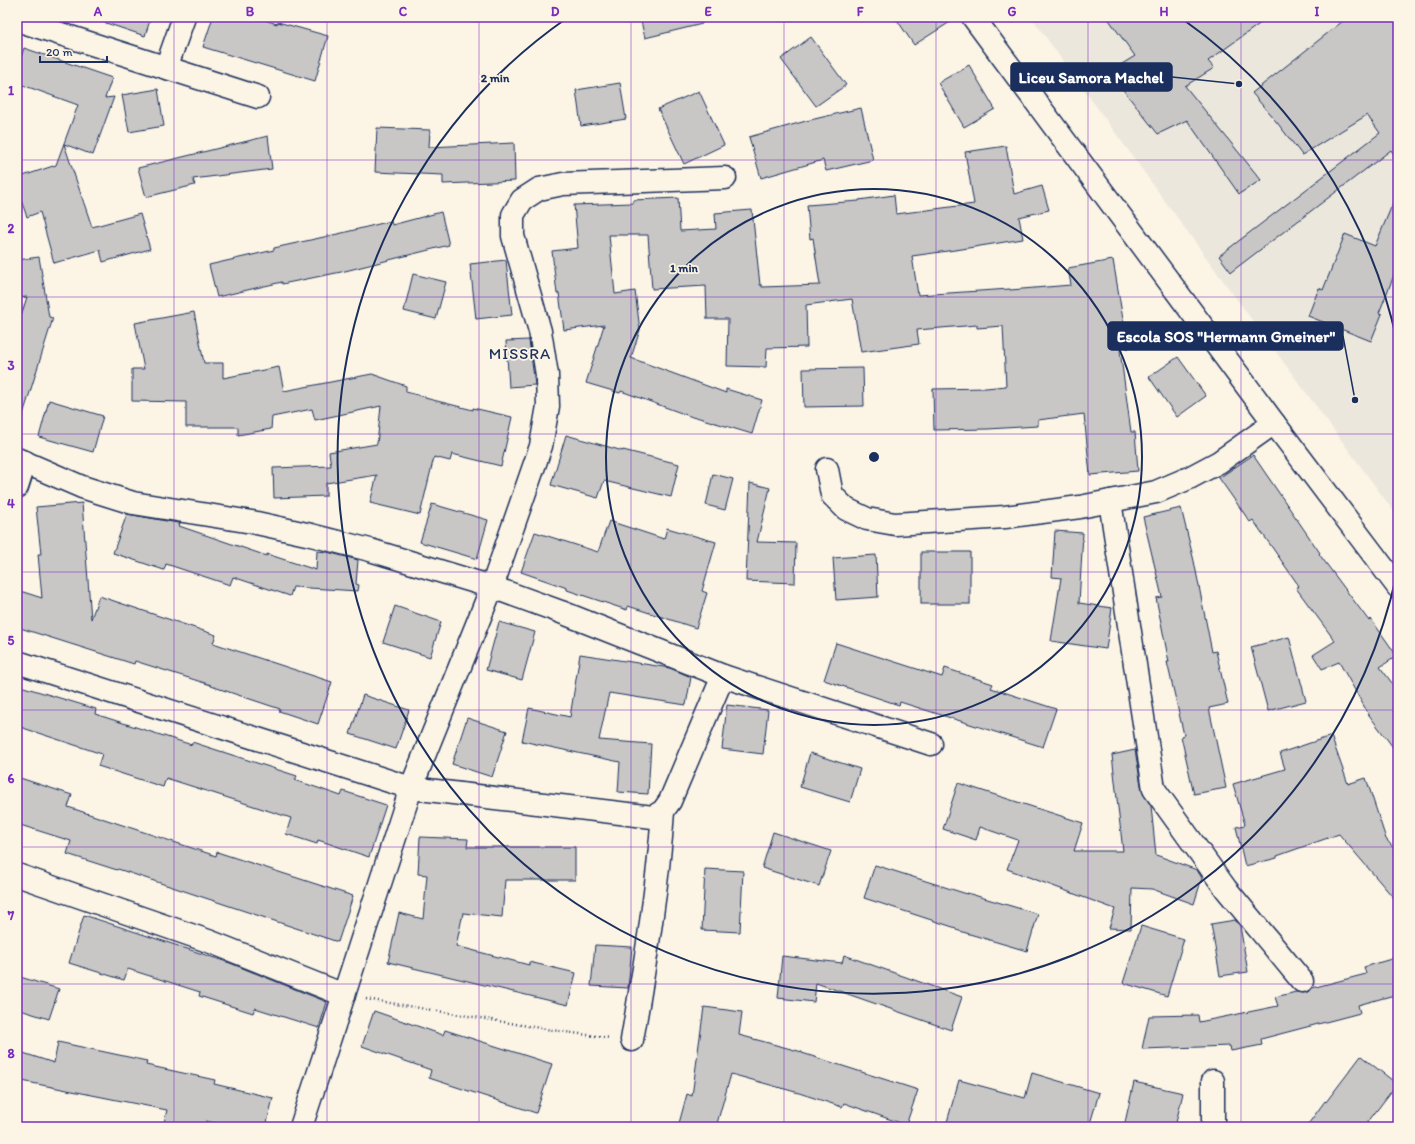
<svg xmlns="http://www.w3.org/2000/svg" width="1415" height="1144" viewBox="0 0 1415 1144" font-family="Itim,sans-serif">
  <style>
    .built { fill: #ece7dc }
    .building { fill: #c8c7c6; stroke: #1b2f5e }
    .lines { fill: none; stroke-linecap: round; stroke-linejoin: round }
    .minor-casing { stroke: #1b2f5e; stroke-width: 25 }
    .path { stroke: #1b2f5e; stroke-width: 2.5; stroke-dasharray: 1 3; stroke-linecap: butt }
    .minor { stroke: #fcf5e5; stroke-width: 22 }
    .grid { fill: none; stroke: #7b2cbf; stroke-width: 1; stroke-opacity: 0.55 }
    .ring { fill: none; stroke: #1b2f5e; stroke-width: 2 }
    .labels { text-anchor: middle; stroke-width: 3.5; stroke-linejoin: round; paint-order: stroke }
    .neighbourhood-label { font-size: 16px; letter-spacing: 1px; fill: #1b2f5e; stroke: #fcf5e5 }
    .centre { fill: #1b2f5e; stroke: #fcf5e5; stroke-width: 2 }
    .ring-label { font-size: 12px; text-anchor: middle; font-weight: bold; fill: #1b2f5e; stroke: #fcf5e5; stroke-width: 3.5; stroke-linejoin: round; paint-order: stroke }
    .leader { fill: none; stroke: #1b2f5e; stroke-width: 1.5 }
    .callout-dot { fill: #1b2f5e; stroke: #fcf5e5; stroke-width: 1.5 }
    .callout { fill: #1b2f5e; stroke: #1b2f5e; stroke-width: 1.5 }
    .callout-label { font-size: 16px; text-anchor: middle; font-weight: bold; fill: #fff }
    .neatline { fill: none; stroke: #7b2cbf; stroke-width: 1.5 }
    .grid-label { font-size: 13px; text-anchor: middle; font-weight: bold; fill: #7b2cbf }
  </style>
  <rect width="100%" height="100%" fill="#fcf5e5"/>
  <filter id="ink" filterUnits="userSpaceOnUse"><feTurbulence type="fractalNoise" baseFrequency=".025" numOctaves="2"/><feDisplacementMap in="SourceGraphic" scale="8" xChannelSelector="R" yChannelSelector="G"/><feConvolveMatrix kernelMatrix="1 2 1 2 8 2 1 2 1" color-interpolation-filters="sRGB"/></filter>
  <g filter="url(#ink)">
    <path class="built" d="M1031,17h367v500l-174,-235z"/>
    <g class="building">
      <path d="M97,17h54l-6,19 -48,-16z"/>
      <path d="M213,17h43l21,7 1,-2 50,14 -13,45 -112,-34z"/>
      <path d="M640,17h62v7l-57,14z"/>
      <path d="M895,17h63l-44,28z"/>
      <path d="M1107,17h162l-61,44 6,7 -29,18 76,94 -22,14 -52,-74 -29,14 -49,-62 26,-16z"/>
      <path d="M1348,17h50v143l-7,-10 -160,122 -12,-16 161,-123 -13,-18 -65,40 -23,-30 -27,-32z"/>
      <path d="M811,37l35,48 -30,21 -35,-47z"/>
      <path d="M24,48l88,30 -7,20 9,-1 -21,58 -29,-11 28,83 48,-13 10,35 -47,13 -3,-12 -46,13 -14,-51 -13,5 -10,-28v-11l39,-13 22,-60 -61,-22v-14z"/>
      <path d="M969,65l26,44 -31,18 -26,-44z"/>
      <path d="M620,83l6,36 -45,7 -5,-36z"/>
      <path d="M158,89l6,37 -35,6 -7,-37z"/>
      <path d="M699,91l25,54 -40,19 -26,-55z"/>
      <path d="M861,108l12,52 -47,11 -3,-11 -62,18 -12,-41 57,-16z"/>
      <path d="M377,128l53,2 -1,17 85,-4 1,38 -72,3v-9l-68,-3z"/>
      <path d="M268,136l4,33 -79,10 2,6 -49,12 -8,-29z"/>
      <path d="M1006,146l8,48 28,-8 7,24 -30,7 4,22 -61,10 -50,7 6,39 92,-6v1l61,-5 -3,-17 45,-8 15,89 -10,-14 13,97h4l3,39 -48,4 -6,-61 -46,6v6l-50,3 -54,1 -1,-41 53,-1 20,-2 -3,-60 -26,2v-3l-60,5 2,14 -58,8 -9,-53 -46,6 1,42 -40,1 -1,19 -39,-1 1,-47h-21l-1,-33 -54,3 -4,-54h-39l6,59 20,-3 5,39 -9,28 95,35v-4l36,11 -10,34 -56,-17 -1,1 -74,-27 -1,2 -34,-10 18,-58 -40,5 -5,-37 -2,1 -5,-43 26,-3 -4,-43 59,-2v-3l45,-2 2,33 36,-2 -1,-16 37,-3 8,75h2v2l58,-2 -7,-47 -3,1 -3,-34 52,-4v-1l35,-5 2,19 78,-10 -9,-52z"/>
      <path d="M1398,191v74l-19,48 3,1 -11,27 -63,-25 11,-28 4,2 22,-56 30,12z"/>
      <path d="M441,212l8,33 -108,27 -59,12v-2l-65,15 -8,-32 65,-15v-2l68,-15 49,-12 1,4z"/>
      <path d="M39,257l10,60 4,1 -32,103h-4v-93l10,-31 -10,1v-38z"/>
      <path d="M506,260l6,55 -36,4 -6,-55z"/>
      <path d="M413,274l33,8 -10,37 -32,-8z"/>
      <path d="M194,312l10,51h19v15l56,-11 5,24 88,-17 34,12v6l19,5v1l48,12v-2l39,9 -11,49 -49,-12 -2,7 -16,-4 -14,58 -50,-12 7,-28 -51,8v13l-52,2 -1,-30 58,-2 -2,-14 48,-8 4,-38 -66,14 -3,-11 -40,8 -1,12 -33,6v-8h-52v-25l-54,-1v-32h12l-9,-46z"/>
      <path d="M529,340l6,45 -26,2 -3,-46z"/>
      <path d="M1178,357l28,39 -29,21 -28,-40z"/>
      <path d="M863,368l1,38 -60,1 -1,-38z"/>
      <path d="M49,400l54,16 -10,36 -54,-15z"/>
      <path d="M566,435l57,16v-1l56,14 -8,33 -67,-16 -6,17 -47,-13z"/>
      <path d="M1253,455l67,98 -1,1 50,67 2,-2 26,37 -17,11 18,24v63l-29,-39 -30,-53 -17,7 -9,-14 22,-14 -39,-53 3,-2 -46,-66 -3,2 -31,-44z"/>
      <path d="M713,474l20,5 -8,31 -19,-5z"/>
      <path d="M750,483l20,5 -13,54 39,1 -1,40 -49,-2z"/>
      <path d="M82,503l9,116 8,-23 117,39 -3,8 119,39 -14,42 -39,-13 1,-2 -69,-23v-1l-76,-24 -1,3 -117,-37v-37l25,8 -4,-44h3l-5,-47z"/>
      <path d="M432,504l56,16 -11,39 -57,-17z"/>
      <path d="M1181,508l13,53 18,91 4,-1 12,53 -19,4 17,80 -32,6 -13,-58 3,-1 -17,-73h2l-13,-64 6,-1 -19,-80z"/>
      <path d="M127,514l51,9h2l-1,3 88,30v-2l49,16 1,-19 10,1 31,8 -2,24 3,1 -1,6 -65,-4 -3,9 -57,-19 -3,8 -64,-21 -2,6 -51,-17z"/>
      <path d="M609,521l55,18 3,-11 49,14 -14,49 5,2 -11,35 -68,-22 -1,4 -60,-20v-2l-46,-16 14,-40 63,20z"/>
      <path d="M1055,531l28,2 -4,70 33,5 -6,41 -55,-8 10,-63 -9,-1z"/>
      <rect x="921" y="552" width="49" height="52"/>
      <path d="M876,555l2,42 -42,3 -3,-42z"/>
      <path d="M395,606l46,16 -11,35 -47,-15z"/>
      <path d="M499,622l36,10 -13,48 -36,-10z"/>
      <path d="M1289,637l17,64 -38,10 -17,-64z"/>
      <path d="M836,643l106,34 3,-9 48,16 -2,4 65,21 -13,38 -143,-45 -1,3 -75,-25z"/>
      <path d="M580,654l90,14 21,9 -5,28 -77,-12 -10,47 52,4 -3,50 -30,-2 2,-30 -98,-21 7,-33 41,9z"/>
      <path d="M17,685l79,24 -1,5 97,31v-3l105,34 -2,4 46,16 2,-5 43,14 -17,52 -51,-17 -1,4 -31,-10 5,-16 -125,-40 -3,9 -65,-21 4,-12 -85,-28z"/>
      <path d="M363,695l46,15 -13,39 -46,-15z"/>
      <path d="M727,705l41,5 -5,44 -41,-5z"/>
      <path d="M467,718l40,13 -15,46 -40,-13z"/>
      <path d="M1331,736l17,48 18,-6 20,61 12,14v50l-59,-69 -62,22v2l-32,8 -9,-39 9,-2 -12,-41 52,-15 -5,-16z"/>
      <path d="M1135,750l7,41 9,15 5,49 41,15 5,8 -8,26 -42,-15 -20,-1 -1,41 -22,-1 6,-19 -108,-40 11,-29 -38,-13 -4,13 -33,-11 15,-46 125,40 -9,28h49l-11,-96z"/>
      <path d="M810,753l50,16 -10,33 -50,-15z"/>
      <path d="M17,777l55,18 -4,12 148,49 1,-4 136,44 -15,46 -220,-73 -1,1 -50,-16 4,-13 -54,-17z"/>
      <path d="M773,832l58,19 -12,35 -57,-18z"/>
      <path d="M420,837l48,2 -1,8h108v33h-70l-3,37 -39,-4 -7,33 73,19v-3l47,11 -8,32 -180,-43 11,-49 24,6 4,-44 -9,-1z"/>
      <path d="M875,865l92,29v-1l71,21 -11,37 -71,-21v-2l-92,-30z"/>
      <path d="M705,869l38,2 -3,61 -38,-2z"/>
      <path d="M84,915l146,48 97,39 -8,26 -64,-20 -2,5 -54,-17 1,-4 -72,-23 -4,11 -55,-17z"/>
      <path d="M1235,920l5,6 8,46 -28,4 -9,-52z"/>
      <path d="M1141,926l43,13 -17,57 -44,-13z"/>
      <path d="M595,945l37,2 -4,41 -37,-2z"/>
      <path d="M844,955l118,42 -11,33 -135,-47 -2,19 -36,-4 4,-42 60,7z"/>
      <path d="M1398,957v37l-40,11 2,8 -99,26 1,6 -31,6 -1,-5 -88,3 7,-33 49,-1 1,7 79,-16 -3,-9 21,-5 8,1 6,-2 2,-3 54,-14 -2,-7z"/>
      <path d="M17,976l42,13 -10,30 -32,-10z"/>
      <path d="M704,1007l38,5 -3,23 63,17v1l116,37 -12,35 -62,-22 -2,4 -43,-14 -68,-19 -15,53h-38l9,-33 5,2z"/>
      <path d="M374,1011l69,24 2,-5 107,34 -16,49 -107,-35 2,-8 -69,-24z"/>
      <path d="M58,1042l89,19 -1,4 69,15 -1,4 59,14 -7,29h-33l-27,-6 -1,6h-42l4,-17 -150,-30v-29l37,12z"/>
      <path d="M1361,1056l36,28 -33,43h-58l19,-26 1,1z"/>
      <path d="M1032,1073l67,20 -10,34h-122l-20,-5 12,-42 66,18z"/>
      <path d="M1134,1082l49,11 -8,34h-51z"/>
    </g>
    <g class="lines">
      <g class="minor-casing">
        <g id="minor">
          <path d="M973,17l301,406 124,164"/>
          <path d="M17,20l241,77"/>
          <path d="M166,68l18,-51"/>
          <path d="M17,459l65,28 51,16 119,19 59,13 59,15 122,37 69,25 162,64 208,68"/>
          <path d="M827,469l5,26 14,14 21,10 28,5 110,-7 75,-10 76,-15 33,-14 30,-16 55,-39"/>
          <path d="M17,487l8,-25"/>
          <path d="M1110,501l44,288 72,100 76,92"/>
          <path d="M17,662l394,126 242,29 10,-6 7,-10 53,-125"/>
          <path d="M17,875l194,67 133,53"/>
          <path d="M632,1040c13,-76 26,-152 31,-229"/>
          <path d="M1213,1081v46"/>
          <path d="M301,1127l110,-339 81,-201 49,-141 7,-40 -1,-31 -7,-44 -27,-95v-21l9,-15 17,-11 24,-5 162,-6"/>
        </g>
      </g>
      <path class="path" d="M366,999l192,32 52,7"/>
      <use href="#minor" class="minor"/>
    </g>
  </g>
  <path class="grid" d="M174,17v1110M327,17v1110M479,17v1110M631,17v1110M784,17v1110M936,17v1110M1088,17v1110M1241,17v1110M17,160h1381M17,297h1381M17,434h1381M17,572h1381M17,710h1381M17,847h1381M17,984h1381"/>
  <g class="ring">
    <circle cx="874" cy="457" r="268"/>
    <path d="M1397 573A536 536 0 1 1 567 18M1181 18A536 536 0 0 1 1397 341"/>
  </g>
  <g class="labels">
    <g class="neighbourhood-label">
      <text x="520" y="359">MISSRA</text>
    </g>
  </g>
  <circle cx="874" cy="457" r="6" class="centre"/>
  <g class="ring-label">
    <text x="495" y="82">2 min</text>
    <text x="684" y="272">1 min</text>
  </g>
  <path class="leader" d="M1239 84L1172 77M1355 400L1343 336"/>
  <g class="callout-dot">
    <circle cx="1239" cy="84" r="4"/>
    <circle cx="1355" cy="400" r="4"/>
  </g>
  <g class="callout">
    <rect x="1011" y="63" width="161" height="28" rx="4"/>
    <rect x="1108" y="322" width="235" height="28" rx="4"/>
  </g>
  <g class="callout-label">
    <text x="1091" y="83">Liceu Samora Machel</text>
    <text x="1226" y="342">Escola SOS "Hermann Gmeiner"</text>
  </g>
  <rect width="1415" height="1144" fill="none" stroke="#fcf5e5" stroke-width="44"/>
  <path d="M40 56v6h67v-6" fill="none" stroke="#1b2f5e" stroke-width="2"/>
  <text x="46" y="56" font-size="12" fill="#1b2f5e" stroke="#fcf5e5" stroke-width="3" paint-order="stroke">20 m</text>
  <rect x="22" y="22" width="1371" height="1100" class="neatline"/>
  <g class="grid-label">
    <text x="98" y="16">A</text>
    <text x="250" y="16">B</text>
    <text x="403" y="16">C</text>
    <text x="555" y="16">D</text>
    <text x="708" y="16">E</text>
    <text x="860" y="16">F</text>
    <text x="1012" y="16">G</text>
    <text x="1164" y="16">H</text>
    <text x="1317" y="16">I</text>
    <text x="11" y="95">1</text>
    <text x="11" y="233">2</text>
    <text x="11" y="370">3</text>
    <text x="11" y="508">4</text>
    <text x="11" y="645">5</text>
    <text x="11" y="783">6</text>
    <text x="11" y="920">7</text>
    <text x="11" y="1058">8</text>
  </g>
</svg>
